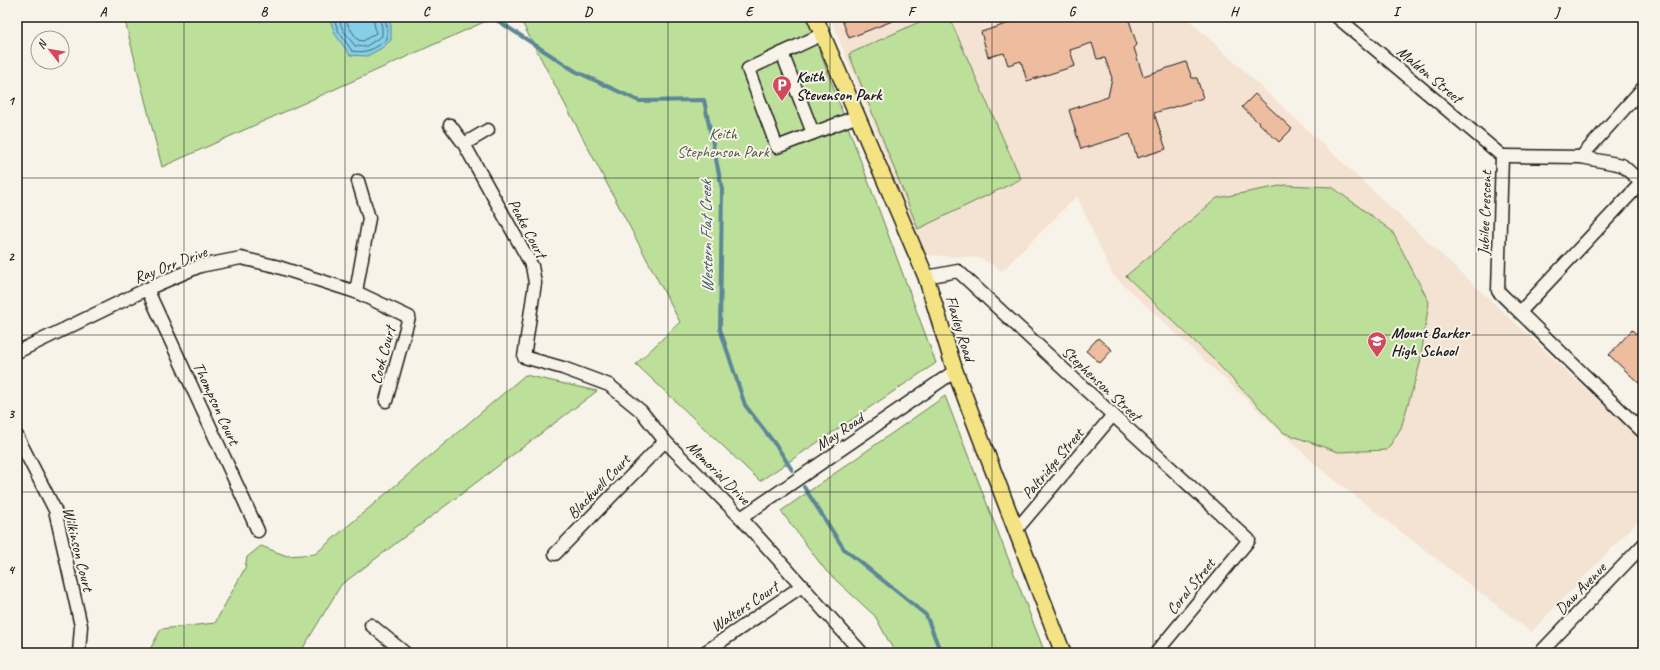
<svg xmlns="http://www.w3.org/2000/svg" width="1660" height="670" viewBox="0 0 1660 670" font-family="Caveat,sans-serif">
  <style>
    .built { fill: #f4e3d2 }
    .green { fill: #bcdf99; stroke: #6c7e5a }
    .water { fill: #86cfe8; stroke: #5c8796 }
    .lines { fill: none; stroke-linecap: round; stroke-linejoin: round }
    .shore { stroke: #46646e; stroke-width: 1 }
    .stream { stroke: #5c8796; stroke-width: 4 }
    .building { fill: #eebd9f; stroke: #1c1c1c }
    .minor-casing { stroke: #1c1c1c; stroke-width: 15 }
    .major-casing { stroke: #1c1c1c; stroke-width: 18 }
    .minor { stroke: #f7f3e8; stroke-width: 12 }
    .major { stroke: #f4e382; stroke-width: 15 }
    .grid { fill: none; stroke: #1c1c1c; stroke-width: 1; stroke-opacity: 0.55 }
    .labels { text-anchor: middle; stroke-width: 4; stroke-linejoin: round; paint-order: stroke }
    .street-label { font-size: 16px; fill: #1c1c1c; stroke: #f7f3e8 }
    .poi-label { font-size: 16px; font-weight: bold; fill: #1c1c1c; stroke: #f7f3e8; text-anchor: start }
    .park-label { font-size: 16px; fill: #4c5642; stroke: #f7f3e8 }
    .water-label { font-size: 17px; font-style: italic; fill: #415b63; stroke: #f7f3e8 }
    .neatline { fill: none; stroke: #1c1c1c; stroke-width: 1.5 }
    .grid-label { font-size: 13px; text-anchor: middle; font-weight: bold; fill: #1c1c1c }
  </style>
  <rect width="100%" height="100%" fill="#f7f3e8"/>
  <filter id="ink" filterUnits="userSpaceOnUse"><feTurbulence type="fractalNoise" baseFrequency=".025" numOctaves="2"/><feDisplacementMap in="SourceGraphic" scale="8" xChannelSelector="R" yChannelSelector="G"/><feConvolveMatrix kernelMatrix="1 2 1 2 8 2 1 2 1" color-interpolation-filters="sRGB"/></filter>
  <g filter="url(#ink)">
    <path class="built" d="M830,17h356l457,425v74l-112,116 -207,-160 -212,-198 -35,-78 -75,75 -21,-13 -56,-3z"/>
    <g class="green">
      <path d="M124,17h371l-333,150z"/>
      <path d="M519,17h288l129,346 -176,118 -124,-117 44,-42z"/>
      <path d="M930,17h19l72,162 -103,50 -69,-175z"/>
      <path d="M1285,185l47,2 60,44 37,71 -9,62 -19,64 -14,22 -49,2 -54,-19 -71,-74 -87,-83 91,-78z"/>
      <path d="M525,375l72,16 -256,194 -41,68h-152l13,-24 54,-6 30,-55 2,-11 14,-11 26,10 28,-2z"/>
      <path d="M945,396l100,257h-150l-20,-37 -49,-45 -45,-60z"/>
    </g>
    <path class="water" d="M329,17h59l3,8v15l-9,8 -15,8 -17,-1 -15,-21z"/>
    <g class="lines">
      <g class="shore">
        <path d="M333,17l6,15 13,19c14,3 25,-3 35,-12v-13l-3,-9"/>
        <path d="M338,17l5,13 12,16 10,1 17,-11v-9l-3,-10"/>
        <path d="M345,17l4,10 9,13 5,1 13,-8 -3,-16"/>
      </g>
      <g class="stream">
        <path d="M492,17l83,54 64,30 65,-1 18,89 -2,140 25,76 33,43 14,22"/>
        <path d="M804,487l40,62 82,66 15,38"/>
      </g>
    </g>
    <g class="building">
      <path d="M841,17h59v1l-51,20z"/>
      <path d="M1028,17h100l9,28 -3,3 9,28 43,-14 6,16h5l6,20 -49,15 12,36 -29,9 -7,-24 -49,15 -12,-39 39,-13 4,-19 -7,-20 -8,1 -5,-16 -22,7 5,16 -48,15 -6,-20 -13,4 -4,-12 -16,4 -7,-25z"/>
      <path d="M1255,94l37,35 -13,13 -37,-35z"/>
      <path d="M1632,330l11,10v47l-34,-32z"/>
      <path d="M1098,338l14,12 -12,13 -14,-12z"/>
    </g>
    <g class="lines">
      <g class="minor-casing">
        <g id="minor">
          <path d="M1337,17l165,139"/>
          <path d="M823,34l-75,35 29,78 81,-31"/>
          <path d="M782,53l31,80"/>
          <path d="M450,125l14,19 68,122 3,17 -11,74 39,11 46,17 32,26 24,30 76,77 121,135"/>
          <path d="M464,144l24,-14"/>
          <path d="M1502,156l-4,135 145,141"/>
          <path d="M1502,156l79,1 41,8 21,19"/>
          <path d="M1581,157l62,-69"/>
          <path d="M926,277l32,-6 155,144 136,125 -93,113"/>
          <path d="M147,289l111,242"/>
          <path d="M356,292l13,-74 -11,-37"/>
          <path d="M1520,312l121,-129"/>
          <path d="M17,352l130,-63 53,-23 41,-8 34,8 81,26 53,25 -23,84"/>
          <path d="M17,436l38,74 26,116 -2,27"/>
          <path d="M741,518l214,-147"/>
          <path d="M1016,530l97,-115"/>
          <path d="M555,554l110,-113"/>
          <path d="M371,625l34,28"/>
          <path d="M704,653l98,-67"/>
          <path d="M1540,653l103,-108"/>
        </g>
      </g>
      <g class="major-casing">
        <path id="major" d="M815,17l111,260 29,94 108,282"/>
      </g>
      <use href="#minor" class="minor"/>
      <use href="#major" class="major"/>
    </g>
  </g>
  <path class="grid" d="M184,17v636M345,17v636M507,17v636M668,17v636M830,17v636M992,17v636M1153,17v636M1315,17v636M1476,17v636M17,178h1626M17,335h1626M17,492h1626"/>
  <defs>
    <g id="parking-pin" transform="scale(1)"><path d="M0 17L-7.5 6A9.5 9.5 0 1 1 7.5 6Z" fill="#d1495b" stroke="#f7f3e8"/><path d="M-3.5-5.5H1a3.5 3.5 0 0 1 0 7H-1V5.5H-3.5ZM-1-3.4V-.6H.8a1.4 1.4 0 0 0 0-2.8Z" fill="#fff"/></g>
    <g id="school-pin" transform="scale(1)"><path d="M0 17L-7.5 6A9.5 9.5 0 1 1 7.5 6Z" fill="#d1495b" stroke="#f7f3e8"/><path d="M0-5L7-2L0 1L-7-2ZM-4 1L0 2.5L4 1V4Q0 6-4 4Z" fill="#fff"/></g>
  </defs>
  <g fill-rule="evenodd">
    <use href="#parking-pin" x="782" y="85"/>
    <use href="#school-pin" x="1377" y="341"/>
  </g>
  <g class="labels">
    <g class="street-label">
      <text transform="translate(1430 74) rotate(40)" y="6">Maldon Street</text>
      <text transform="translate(1484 213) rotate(-88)" y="6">Jubilee Crescent</text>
      <text transform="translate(528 228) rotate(62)" y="6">Peake Court</text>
      <text transform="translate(170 264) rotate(-21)" y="6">Ray Orr Drive</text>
      <text transform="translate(961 328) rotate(73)" y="6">Flaxley Road</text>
      <text transform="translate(382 355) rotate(-75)" y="6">Cook Court</text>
      <text transform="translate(1102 383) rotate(43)" y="6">Stephenson Street</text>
      <text transform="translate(217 403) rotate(65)" y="6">Thompson Court</text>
      <text transform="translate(839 431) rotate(-34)" y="6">May Road</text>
      <text transform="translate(1052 463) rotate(-50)" y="6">Paltridge Street</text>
      <text transform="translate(719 472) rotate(45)" y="6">Memorial Drive</text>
      <text transform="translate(598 486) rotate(-46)" y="6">Blackwell Court</text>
      <text transform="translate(79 549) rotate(76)" y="6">Wilkinson Court</text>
      <text transform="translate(1190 586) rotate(-51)" y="6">Coral Street</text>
      <text transform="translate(1580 588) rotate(-46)" y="6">Daw Avenue</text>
      <text transform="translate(744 606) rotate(-34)" y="6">Walters Court</text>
    </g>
    <g class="poi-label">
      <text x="796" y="82">Keith<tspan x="796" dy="18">Stevenson Park</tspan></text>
      <text x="1391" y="338">Mount Barker<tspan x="1391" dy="18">High School</tspan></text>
    </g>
    <g class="park-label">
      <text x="723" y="139">Keith<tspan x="723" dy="18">Stephenson Park</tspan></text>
    </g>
    <g class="water-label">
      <text transform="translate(706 237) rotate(-91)" y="6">Western Flat Creek</text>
    </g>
  </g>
  <rect width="1660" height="670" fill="none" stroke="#f7f3e8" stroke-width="44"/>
  <g transform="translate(50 50) rotate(301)"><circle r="19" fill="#f7f3e8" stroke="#9f9d96"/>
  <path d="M0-3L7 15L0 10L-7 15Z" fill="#d1495b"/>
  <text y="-6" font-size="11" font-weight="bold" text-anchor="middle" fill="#1c1c1c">N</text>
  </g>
  <rect x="22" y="22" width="1616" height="626" class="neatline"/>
  <g class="grid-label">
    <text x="103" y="16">A</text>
    <text x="264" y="16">B</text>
    <text x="426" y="16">C</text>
    <text x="588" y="16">D</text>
    <text x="749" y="16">E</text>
    <text x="911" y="16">F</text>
    <text x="1072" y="16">G</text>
    <text x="1234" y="16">H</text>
    <text x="1396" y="16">I</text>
    <text x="1557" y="16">J</text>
    <text x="11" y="105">1</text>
    <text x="11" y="261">2</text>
    <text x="11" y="418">3</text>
    <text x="11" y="574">4</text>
  </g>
</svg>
